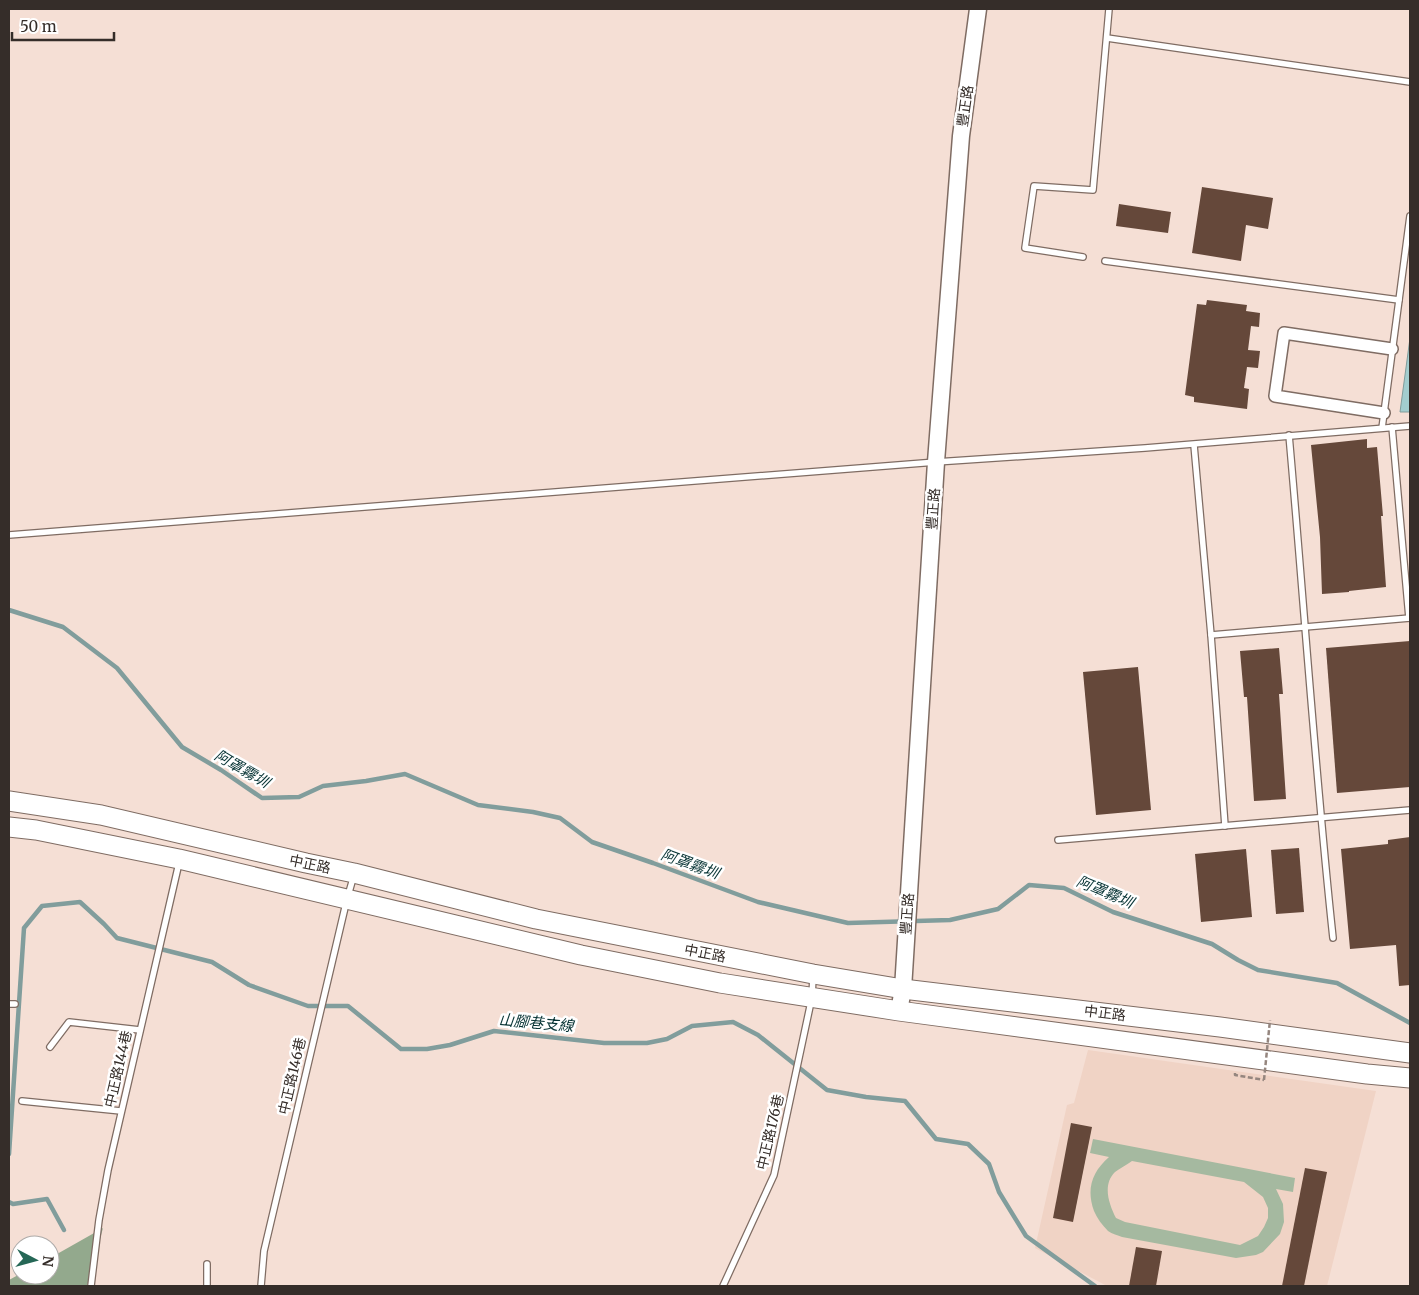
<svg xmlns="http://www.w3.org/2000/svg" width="1419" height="1295" viewBox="0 0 1419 1295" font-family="Merriweather,'Noto Sans TC',serif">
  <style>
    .built { fill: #f0d3c5 }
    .green { fill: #a5b9a0; fill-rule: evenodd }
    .forest { fill: #93a98d }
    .water { fill: #a2cdce; stroke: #819d9c }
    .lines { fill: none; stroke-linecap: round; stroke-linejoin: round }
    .stream { stroke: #819d9c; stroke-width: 4.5 }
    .building { fill: #65483a }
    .lane-casing { stroke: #7f6c63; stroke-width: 8 }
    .street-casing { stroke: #7f6c63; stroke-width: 14 }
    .secondary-casing { stroke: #7f6c63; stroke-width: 19 }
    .primary-casing { stroke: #7f6c63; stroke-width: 21 }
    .path { stroke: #95867f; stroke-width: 2.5; stroke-dasharray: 5 2.5; stroke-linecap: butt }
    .lane { stroke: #fff; stroke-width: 5.5 }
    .street { stroke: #fff; stroke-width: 11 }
    .secondary { stroke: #fff; stroke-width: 16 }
    .primary { stroke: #fff; stroke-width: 19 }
    .path-bridge { stroke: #95867f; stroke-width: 2.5; stroke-dasharray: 5 2.5; stroke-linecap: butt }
    .labels { text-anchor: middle; stroke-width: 5; stroke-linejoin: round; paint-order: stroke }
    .street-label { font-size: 14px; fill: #352d29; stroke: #fff }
    .water-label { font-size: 15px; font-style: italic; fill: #073334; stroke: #fff }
  </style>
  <rect width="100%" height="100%" fill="#f5dfd5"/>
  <path class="built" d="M1088,1050l288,41 -49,195h-220l-72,-38 32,-143 7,-2z"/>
  <path class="green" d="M1093,1139l202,39 -2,14 -17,-3 7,15 1,18 -4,12 -17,18 -7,3 -20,3 -114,-21c-4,-2 -10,-3 -14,-6 -6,-6 -11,-13 -14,-20 -8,-22 -2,-39 15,-54l-19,-4zM1132,1161l112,21 19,15 5,11v10l-4,9 -6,9 -18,9 -115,-23 -9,-4c-7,-14 -14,-33 -1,-46 5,-4 12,-7 17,-11z"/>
  <path class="forest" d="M103,1228l-16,58h-78v-6l11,-6 30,1v-17z"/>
  <path class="water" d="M1410,338v74h-10z"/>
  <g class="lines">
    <g class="stream">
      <path d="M9,610l54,17 54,41 65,79 39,23 41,28 37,-1 24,-11 43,-5 39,-7 73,31 55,7 27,6 32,24 61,21 105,39 90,21 102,-3 48,-11 31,-24 35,3 49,24 99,32 26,16 20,10 79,13 73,40"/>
      <path d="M9,1154l15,-226 18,-22 38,-4 24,22 13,14 95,24 37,23 59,21h40l53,43h26l23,-4 44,-14 110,12h43l20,-4 25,-13 41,-4 25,13 69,55 39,7 39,4 31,38 32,5 21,20 10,28 27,44 69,50"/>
      <path d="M9,1202l4,2 34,-5 17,31"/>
    </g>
  </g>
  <g class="building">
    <path d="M1202,187l71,11 -5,31 -22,-4 -5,36 -49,-8z"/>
    <path d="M1119,204l52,8 -3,21 -52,-7z"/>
    <path d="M1207,300l40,5 -1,6 14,2 -1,14 -8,-1 -3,24 12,1 -2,17 -11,-1 -3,21 5,1 -2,20 -53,-7v-5l-9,-2 12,-91 9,1z"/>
    <path d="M1367,439v9l10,-1 6,69h-2l5,71 -37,4v1l-27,2 -2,-57 -9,-92z"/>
    <path d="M1410,641v146l-73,6 -11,-145z"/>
    <path d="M1279,648l4,46h-4l7,105 -32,2 -7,-104h-3l-4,-46z"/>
    <path d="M1138,667l13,143 -55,5 -13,-143z"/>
    <path d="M1410,837v148l-11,1 -3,-41 -46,4 -9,-100 47,-5v-4z"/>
    <path d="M1299,848l5,64 -28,2 -5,-64z"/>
    <path d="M1246,849l6,68 -51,5 -6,-68z"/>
    <path d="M1071,1123l21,4 -19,95 -20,-4z"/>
    <path d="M1305,1168l22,4 -23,114h-22z"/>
    <path d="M1136,1247l26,4 -6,35h-27z"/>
  </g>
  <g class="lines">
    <g class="lane-casing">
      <g id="lane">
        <path d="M1107,38l303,44"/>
        <path d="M1083,257l-58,-9 9,-62 59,4 16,-181"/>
        <path d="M1105,261l294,39 11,-84"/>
        <path d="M1392,427l17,191"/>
        <path d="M1382,428l17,-128"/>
        <path d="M1289,435c15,168 26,336 44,503"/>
        <path d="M1194,445l17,190 14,191"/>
        <path d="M9,535l927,-73 209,-14 265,-22"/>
        <path d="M1211,635l199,-17"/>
        <path d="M1058,840l352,-30"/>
        <path d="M9,1004h6"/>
        <path d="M50,1047l19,-25 71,8"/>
        <path d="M22,1101l99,10"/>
        <path d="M207,1264v22"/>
        <path d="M91,1286l8,-66 9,-50 71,-307"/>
        <path d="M261,1286l3,-35 83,-352 7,-24"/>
        <path d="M723,1286l51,-111 38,-178 1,-21"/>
      </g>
    </g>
    <g class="street-casing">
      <path id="street" d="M1384,413l-109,-17 9,-63 108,16"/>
    </g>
    <g class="secondary-casing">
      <path id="secondary" d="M899,1011l4,-22 33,-527 25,-326 17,-127"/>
    </g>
    <g class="primary-casing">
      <g id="primary">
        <path d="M9,801l92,14 205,48 48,10 182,46 277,55 90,15 317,38 190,26"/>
        <path d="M9,827l27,3 143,29 402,96 139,28 179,28 468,63 43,4"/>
      </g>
    </g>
    <path class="path" d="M1235,1073v2l29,5"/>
    <use href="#lane" class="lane"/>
    <use href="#street" class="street"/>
    <use href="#secondary" class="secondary"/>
    <use href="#primary" class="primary"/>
    <path class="path-bridge" d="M1264,1080l6,-60"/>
  </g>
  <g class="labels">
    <g class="street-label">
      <text transform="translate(965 106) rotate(-82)" y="5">豐正路</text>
      <text transform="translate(933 509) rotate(-86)" y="5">豐正路</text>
      <text transform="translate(310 864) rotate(12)" y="5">中正路</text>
      <text transform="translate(907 914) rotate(-86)" y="5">豐正路</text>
      <text transform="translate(705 953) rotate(11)" y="5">中正路</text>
      <text transform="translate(1105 1013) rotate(7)" y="5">中正路</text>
      <text transform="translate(118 1069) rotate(-77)" y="5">中正路144巷</text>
      <text transform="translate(292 1076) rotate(-77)" y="5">中正路146巷</text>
      <text transform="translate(770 1132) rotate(-77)" y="5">中正路176巷</text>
    </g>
    <g class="water-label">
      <text transform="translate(242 769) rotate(30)" y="5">阿罩霧圳</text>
      <text transform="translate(690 864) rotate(20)" y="5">阿罩霧圳</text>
      <text transform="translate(1105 892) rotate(23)" y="5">阿罩霧圳</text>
      <text transform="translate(536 1023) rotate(5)" y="5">山腳巷支線</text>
    </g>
  </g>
  <rect width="1419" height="1295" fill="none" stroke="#352d29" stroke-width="20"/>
  <g transform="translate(35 1260) rotate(96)"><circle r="24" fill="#ffffff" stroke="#aeaba9"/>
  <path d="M0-4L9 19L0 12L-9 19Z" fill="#256756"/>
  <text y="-8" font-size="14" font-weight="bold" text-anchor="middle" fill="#352d29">N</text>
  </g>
  <path d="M12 32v8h102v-8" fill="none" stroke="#352d29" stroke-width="2.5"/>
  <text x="20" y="32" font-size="15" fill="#352d29" stroke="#ffffff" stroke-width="4" paint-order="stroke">50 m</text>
</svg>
